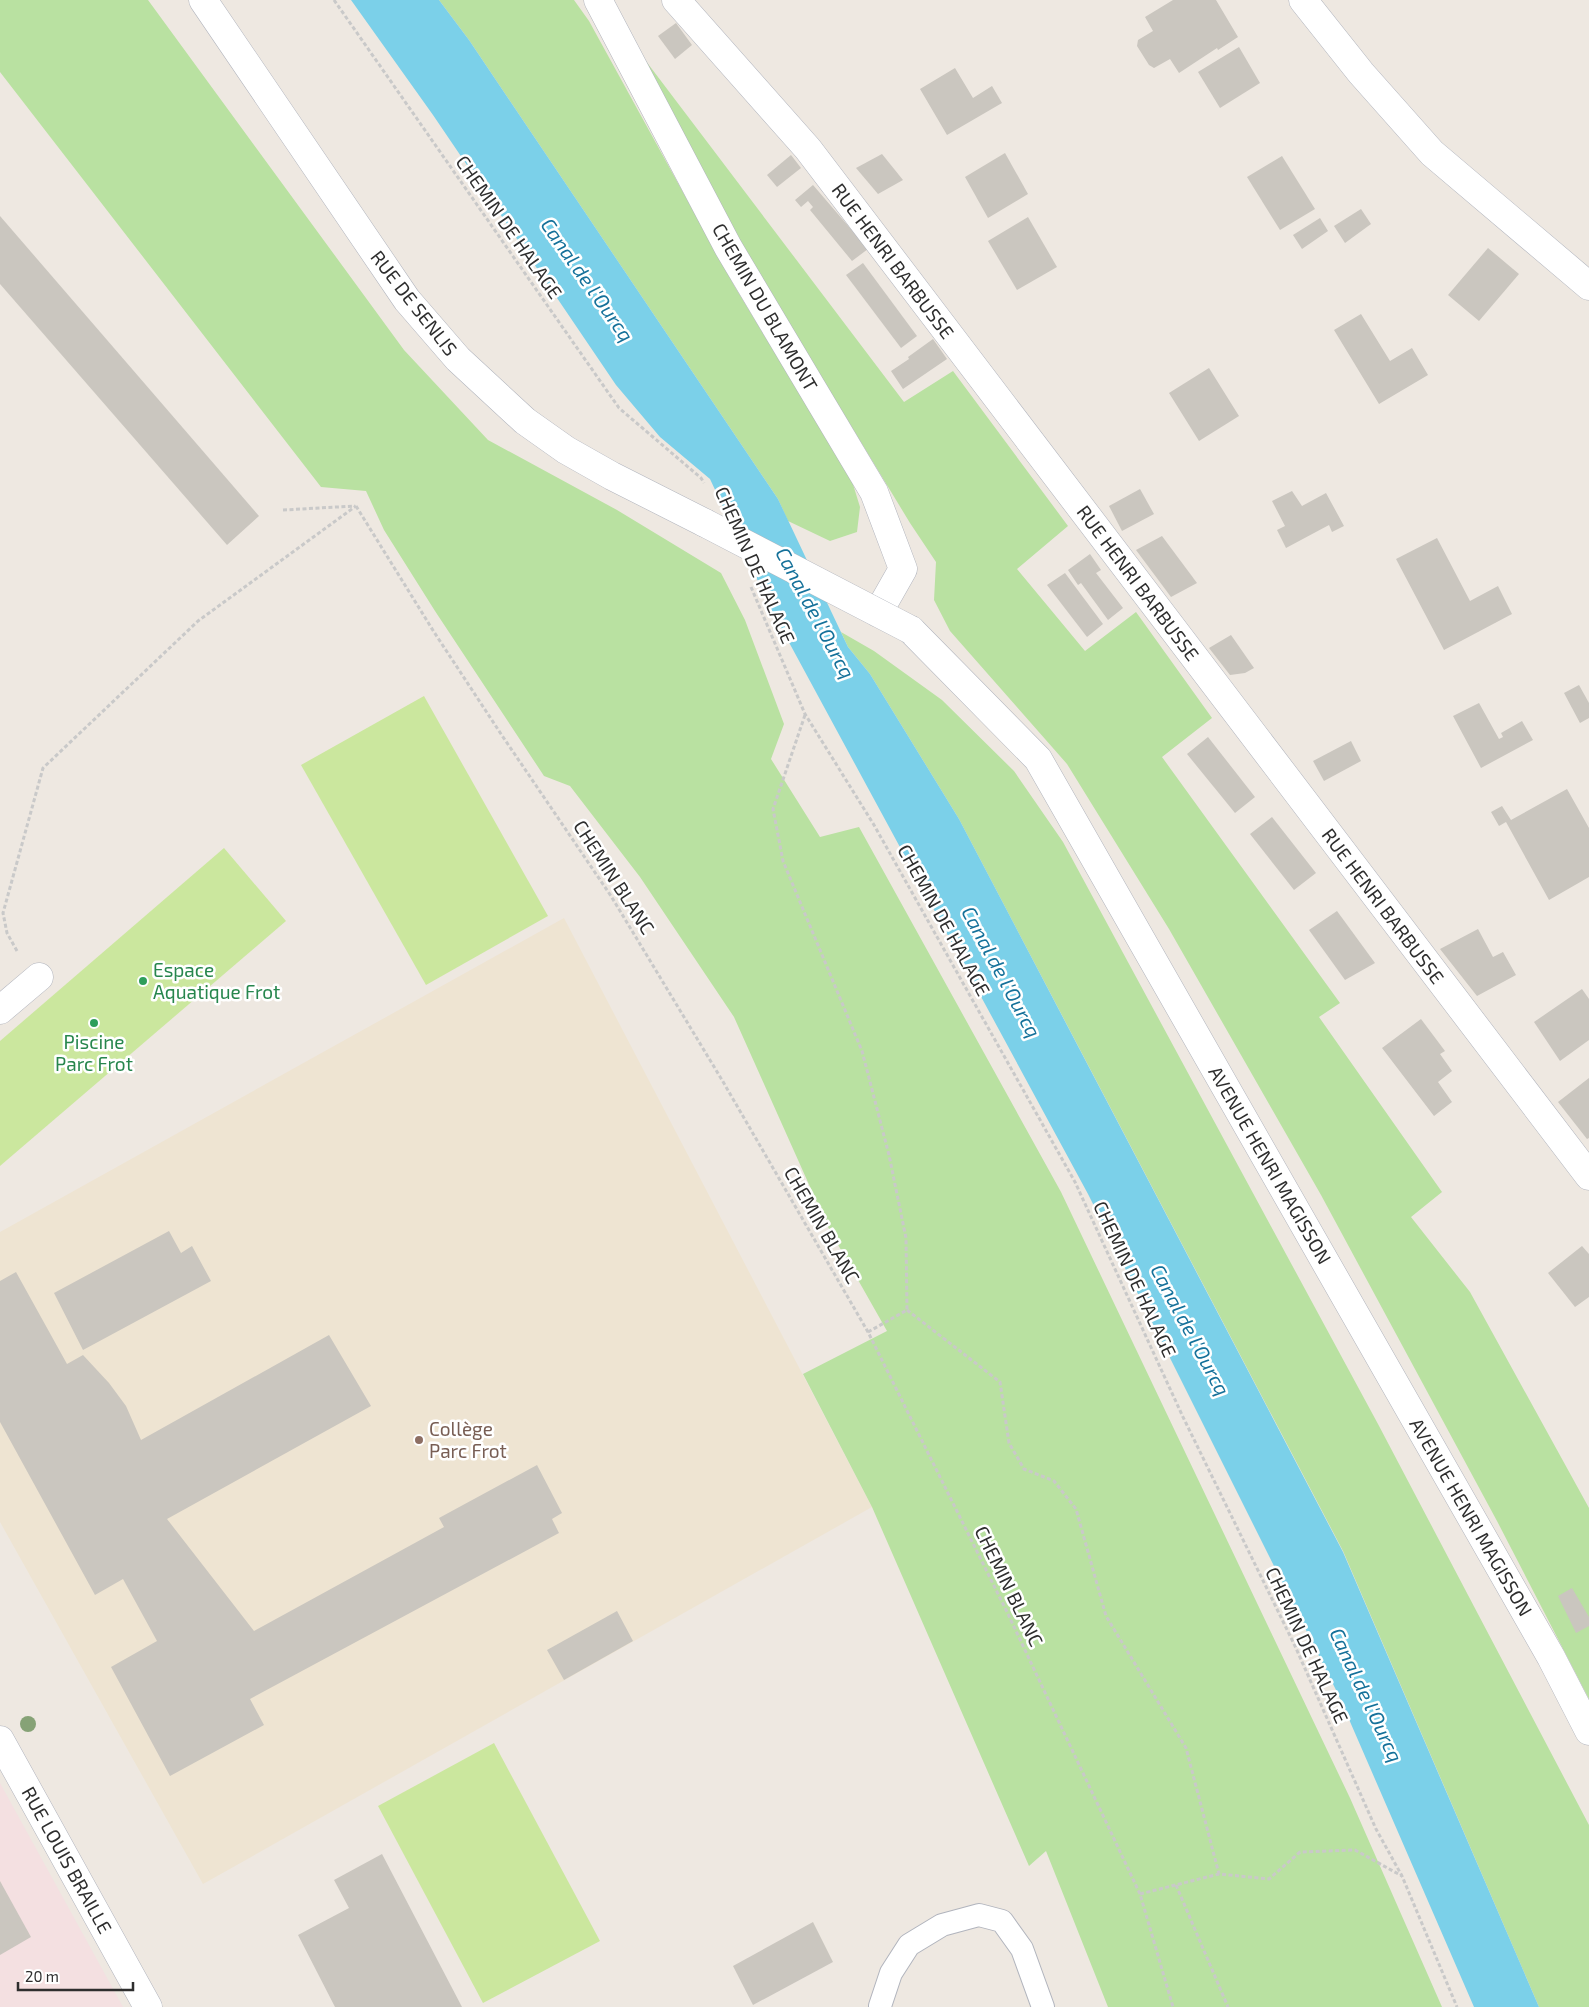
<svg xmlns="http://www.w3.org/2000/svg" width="1589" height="2007" viewBox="0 0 1589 2007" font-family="'Exo 2',sans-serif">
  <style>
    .education { fill: #eee4d2 }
    .medical { fill: #f4e0e1 }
    .green { fill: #b9e1a1 }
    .pitch { fill: #cbe79e }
    .water { fill: #7bd0e9 }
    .building { fill: #cac6bf }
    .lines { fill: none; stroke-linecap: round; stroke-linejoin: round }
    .lane-casing { stroke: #b1b4bd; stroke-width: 24 }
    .street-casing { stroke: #b1b4bd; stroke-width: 29 }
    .secondary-casing { stroke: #b1b4bd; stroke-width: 29 }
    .path { stroke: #c9c9c9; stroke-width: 3; stroke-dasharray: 4 2.5; stroke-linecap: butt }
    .lane { stroke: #fff; stroke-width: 22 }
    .street { stroke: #fff; stroke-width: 28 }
    .secondary { stroke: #fff; stroke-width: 28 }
    .secondary-bridge-casing { stroke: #b1b4bd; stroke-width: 29; stroke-linecap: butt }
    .secondary-bridge { stroke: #fff; stroke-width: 28 }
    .tree { fill: #86a276 }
    .leisure-dot { fill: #2e9e5b; stroke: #fff; stroke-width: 2 }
    .education-dot { fill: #8d6e63; stroke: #fff; stroke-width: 2 }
    .labels { text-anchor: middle; stroke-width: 5; stroke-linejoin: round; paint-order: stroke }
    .street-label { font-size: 19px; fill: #2e2e2e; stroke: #fff }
    .leisure-label { font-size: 19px; fill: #27864d; stroke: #fff; text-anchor: start }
    .education-label { font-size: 19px; fill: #785e54; stroke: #fff; text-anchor: start }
    .water-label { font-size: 20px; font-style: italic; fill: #15719a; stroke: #fff }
  </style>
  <rect width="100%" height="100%" fill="#eee8e1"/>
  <path class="education" d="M564,918l308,589 -669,377 -203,-362v-290z"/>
  <path class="medical" d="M0,1783l123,224h-123z"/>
  <g class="green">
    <path d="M0,0h148l256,350 84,90 129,70 104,63 24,47 39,104 -13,35 49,78 39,-10 202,365 289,606 92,209h-334l-62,-156 -17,15 -157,-359 -69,-133 84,-43 -59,-104 -94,-210 -94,-140 -70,-91 -26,-10 -109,-165 -51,-81 -18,-39 -45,-4 -321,-415z"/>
    <path d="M439,0h135l15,21 146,266 117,194 8,26 -3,25 -27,9 -42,-20 -10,-22 -309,-459z"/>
    <path d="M633,44l271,358 49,-31 115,155 -51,43 68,82 51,-39 76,106 -50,39 178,246 -21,14 123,175 -31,25 59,75 119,216v191l-92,-178 -176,-326 -152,-266 -102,-165 -117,-133 -16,-31 2,-38 -26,-39 -162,-267z"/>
    <path d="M841,632l33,19 68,49 72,71 49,71 315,582 211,401v182h-50l-196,-456 -384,-732 -89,-145 -22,-27z"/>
  </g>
  <g class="pitch">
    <path d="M424,696l124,220 -122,69 -125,-220z"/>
    <path d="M224,848l62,73 -286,245v-125z"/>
    <path d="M494,1743l106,198 -117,62 -105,-197z"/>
  </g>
  <path class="water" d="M351,0h88l30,40 309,459 70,148 22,27 89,145 384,733 196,455h-65l-136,-313 -250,-500 -316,-583 -62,-132 -50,-42 -44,-52 -183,-270z"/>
  <g class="building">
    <path d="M1173,0h43l22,37 -20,13 -1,-2 -38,25 -9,-14 -16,9 -5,-3 -12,-19 1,-6 15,-9 -8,-14z"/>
    <path d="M676,23l16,22 -17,14 -17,-23z"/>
    <path d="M1239,47l21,36 -40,25 -22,-36z"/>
    <path d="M955,68l18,30 19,-12 10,17 -55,32 -27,-46z"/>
    <path d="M1005,153l23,41 -40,24 -23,-41z"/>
    <path d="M882,154l21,26 -25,14 -22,-26z"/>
    <path d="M791,155l10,13 -24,19 -10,-12z"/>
    <path d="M1282,156l33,53 -35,21 -33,-53z"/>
    <path d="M813,185l55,64 -16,12 -42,-51 3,-3 -5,-6 -7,6 -6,-7z"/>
    <path d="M1361,209l10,15 -26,19 -11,-17z"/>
    <path d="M0,216l259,300 -32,29 -227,-261z"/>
    <path d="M1028,217l29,50 -40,23 -29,-49z"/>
    <path d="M1320,218l8,13 -26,18 -9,-14z"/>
    <path d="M1488,248l31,26 -40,47 -31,-26z"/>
    <path d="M863,263l54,73 -16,12 -55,-73z"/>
    <path d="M1361,314l29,47 22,-13 16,27 -49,29 -45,-74z"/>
    <path d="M933,339l14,20 -44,30 -12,-18 18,-12 -1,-2z"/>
    <path d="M1209,368l30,48 -40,25 -30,-48z"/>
    <path d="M1140,489l14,25 -32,17 -13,-25z"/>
    <path d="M1292,491l10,15 24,-13 18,33 -12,6 -3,-7 -43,23 -9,-18 8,-4 -13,-25z"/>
    <path d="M1162,536l35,47 -26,14 -35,-47z"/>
    <path d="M1437,538l33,63 28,-15 14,28 -68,36 -48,-91z"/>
    <path d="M1090,554l11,16 -5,3 27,35 -15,12 -27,-37 -3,2 -10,-15z"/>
    <path d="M1065,573l38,51 -16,13 -40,-52z"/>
    <path d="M1231,635l23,33 -9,5 -15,2 -21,-27z"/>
    <path d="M1579,685l10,18v15l-9,5 -16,-30z"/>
    <path d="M1479,703l20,36 4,-2 -2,-4 21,-12 11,19 -52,28 -28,-52z"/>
    <path d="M1208,737l47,60 -20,16 -48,-59z"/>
    <path d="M1351,741l10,20 -37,20 -11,-20z"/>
    <path d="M1567,789l22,39v49l-40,23 -43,-78 -7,4 -8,-14 11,-6 9,14z"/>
    <path d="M1272,817l44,56 -22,17 -44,-56z"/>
    <path d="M1337,911l38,52 -30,17 -36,-50z"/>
    <path d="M1478,929l15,28 10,-5 13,23 -39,21 -37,-47z"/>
    <path d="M1582,989l7,10v41l-29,21 -26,-39z"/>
    <path d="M1421,1019l24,32 -5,3 12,17 -14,11 14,20 -18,14 -52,-68z"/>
    <path d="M1589,1078v60l-2,1 -29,-37z"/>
    <path d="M169,1231l12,22 11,-7 19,35 -128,69 -29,-57z"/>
    <path d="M1582,1246l7,8v43l-14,10 -27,-34z"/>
    <path d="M16,1272l51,92 16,-9 26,28 17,23 15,34 188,-105 42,71 -204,113 87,112 190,-104 -5,-9 98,-53 25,48 -10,6 7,14 -309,166 14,26 -94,51 -59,-109 46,-26 -34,-62 -28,16 -95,-173v-141z"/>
    <path d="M1572,1588l17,29v9l-13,7 -18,-37z"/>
    <path d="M617,1611l16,30 -69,39 -17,-30z"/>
    <path d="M382,1854l80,153h-127l-37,-72 51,-27 -15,-28z"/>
    <path d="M0,1881l31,56 -31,18z"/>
    <path d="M813,1922l20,40 -80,43 -20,-39z"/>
  </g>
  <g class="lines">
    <g class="lane-casing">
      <path id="lane" d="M880,2006l11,-33 18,-28 33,-20 37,-10 23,6 20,28 21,58"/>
    </g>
    <g class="street-casing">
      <g id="street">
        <path d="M598,0l130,247 146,245 29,77 -25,44"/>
        <path d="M676,0l132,149 781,1027"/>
        <path d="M1303,0l58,73 71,80 157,133"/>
        <path d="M0,1010l39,-33"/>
        <path d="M0,1740l148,267"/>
      </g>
    </g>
    <g class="secondary-casing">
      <g id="secondary">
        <path d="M203,0l204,300 51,59 67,62 41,29 46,26 93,47"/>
        <path d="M911,630l127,129 513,898 38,74"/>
      </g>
    </g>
    <g class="path">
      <path d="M334,0l285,408 82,70 3,5"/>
      <path d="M356,506l78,126 67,102 110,162 111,184 146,252 140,282 132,280 33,113"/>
      <path d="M283,510l72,-4"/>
      <path d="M751,587l54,127 69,111 201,357 108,235 112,229 81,183 26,47 55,131"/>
      <path d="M805,715l-32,94 10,52 79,190 27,104 17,83 1,72 -39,22"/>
      <path d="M17,951l-10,-18 -4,-20 40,-145 155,-147 158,-115"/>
      <path d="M907,1310l93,72 9,61 15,26 30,12 22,28 30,107 80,132 33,126 50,5 31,-27 55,-2 47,26"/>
      <path d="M1176,1885l52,122"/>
      <path d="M1140,1894l79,-20"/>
    </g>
    <use href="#lane" class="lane"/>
    <use href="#street" class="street"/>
    <use href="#secondary" class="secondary"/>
    <g class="secondary-bridge-casing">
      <path id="secondary-bridge" d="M705,523l206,107"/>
    </g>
    <use href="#secondary-bridge" class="secondary-bridge"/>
  </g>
  <circle class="tree" cx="28" cy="1724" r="8"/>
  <g class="leisure-dot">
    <circle cx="143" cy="981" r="5"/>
    <circle cx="94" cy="1023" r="5"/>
  </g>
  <circle class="education-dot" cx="419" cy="1440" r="5"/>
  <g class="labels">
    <g class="street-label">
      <text transform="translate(509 227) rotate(55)" y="7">CHEMIN DE HALAGE</text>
      <text transform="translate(893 261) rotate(53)" y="7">RUE HENRI BARBUSSE</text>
      <text transform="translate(414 303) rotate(52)" y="7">RUE DE SENLIS</text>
      <text transform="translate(765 307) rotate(60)" y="7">CHEMIN DU BLAMONT</text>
      <text transform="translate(755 565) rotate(66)" y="7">CHEMIN DE HALAGE</text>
      <text transform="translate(1138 583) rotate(53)" y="7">RUE HENRI BARBUSSE</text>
      <text transform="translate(614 877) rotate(57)" y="7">CHEMIN BLANC</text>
      <text transform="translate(1383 906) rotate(53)" y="7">RUE HENRI BARBUSSE</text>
      <text transform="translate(944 920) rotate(61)" y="7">CHEMIN DE HALAGE</text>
      <text transform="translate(1270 1165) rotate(60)" y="7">AVENUE HENRI MAGISSON</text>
      <text transform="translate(822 1225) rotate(60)" y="7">CHEMIN BLANC</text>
      <text transform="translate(1135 1279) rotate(65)" y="7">CHEMIN DE HALAGE</text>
      <text transform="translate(1471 1517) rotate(60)" y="7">AVENUE HENRI MAGISSON</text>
      <text transform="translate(1009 1586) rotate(64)" y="7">CHEMIN BLANC</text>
      <text transform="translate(1307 1645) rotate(65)" y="7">CHEMIN DE HALAGE</text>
      <text transform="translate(67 1860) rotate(61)" y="7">RUE LOUIS BRAILLE</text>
    </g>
    <g class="leisure-label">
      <text x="153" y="977">Espace<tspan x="153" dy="22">Aquatique Frot</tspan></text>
      <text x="94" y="1049" text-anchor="middle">Piscine<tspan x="94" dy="22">Parc Frot</tspan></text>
    </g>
    <g class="education-label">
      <text x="429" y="1436">Collège<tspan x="429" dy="22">Parc Frot</tspan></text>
    </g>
    <g class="water-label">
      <text transform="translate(587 280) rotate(55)" y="7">Canal de l'Ourcq</text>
      <text transform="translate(815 613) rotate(62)" y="7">Canal de l'Ourcq</text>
      <text transform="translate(1001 972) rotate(62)" y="7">Canal de l'Ourcq</text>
      <text transform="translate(1190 1330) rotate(62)" y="7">Canal de l'Ourcq</text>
      <text transform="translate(1366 1695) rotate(65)" y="7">Canal de l'Ourcq</text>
    </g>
  </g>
  <path d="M18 1982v8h115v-8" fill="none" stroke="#2e2e2e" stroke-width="2.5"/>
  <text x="25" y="1982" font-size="15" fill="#2e2e2e" stroke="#ffffff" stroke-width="4" paint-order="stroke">20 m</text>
</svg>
